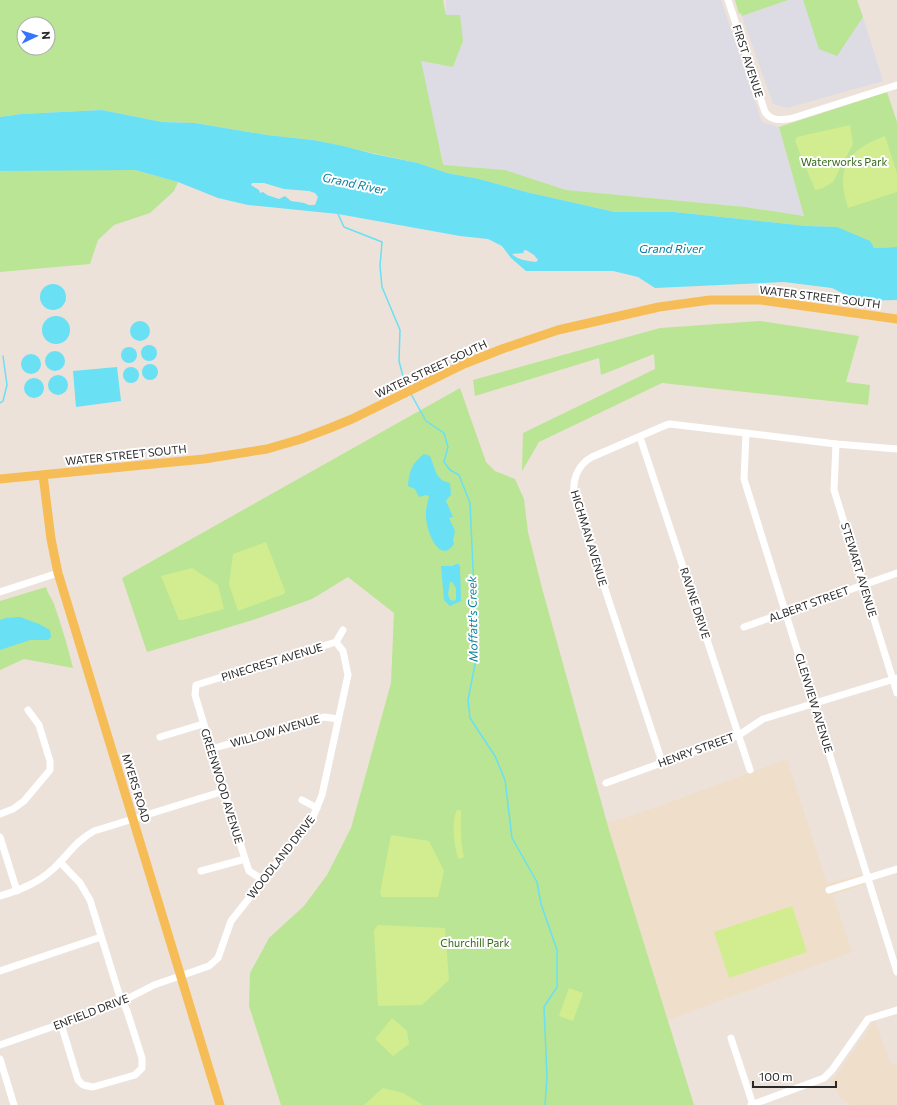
<svg xmlns="http://www.w3.org/2000/svg" width="897" height="1105" viewBox="0 0 897 1105" font-family="Commissioner,sans-serif">
  <style>
    .industrial { fill: #dddbe4 }
    .education { fill: #efdec9 }
    .green { fill: #bae594; fill-rule: evenodd }
    .pitch { fill: #d1ed8f }
    .water { fill: #69e0f3; fill-rule: evenodd }
    .lines { fill: none; stroke-linecap: round; stroke-linejoin: round }
    .stream { stroke: #69e0f3; stroke-width: 1.5 }
    .minor { stroke: #fff; stroke-width: 7 }
    .major { stroke: #f6bc56; stroke-width: 9 }
    .labels { text-anchor: middle; stroke-width: 4; stroke-linejoin: round; paint-order: stroke }
    .street-label { font-size: 11px; fill: #292929; stroke: #fff }
    .park-label { font-size: 11px; fill: #326917; stroke: #fff }
    .water-label { font-size: 12px; font-style: italic; fill: #087e9e; stroke: #fff }
  </style>
  <rect width="100%" height="100%" fill="#ece2da"/>
  <g class="industrial">
    <path d="M446,0h275l41,122 17,5 25,89 -59,-9 -179,-17 -61,-20 -61,-5 -8,-30 -16,-74 33,6 10,-26 -17,-26z"/>
    <path d="M788,0h15l12,35 48,-18 20,64 -96,27 -14,-4 -31,-88z"/>
  </g>
  <g class="education">
    <path d="M787,759l40,125 33,-9v-3l5,15 -3,-2 -29,10 19,57 -184,68 -61,-198 20,-5 33,-11z"/>
    <path d="M872,1013l19,52 6,-1v41h-46l-9,-5 -11,-19 6,-6 34,-49z"/>
  </g>
  <g class="green">
    <path d="M0,0h443l3,15h14l3,26 -10,26 -32,-6 22,103 1,1 61,5 61,20 179,17 59,9 -25,-89 108,-35 10,30v125l-23,1 -37,-21 -30,-1 -133,-14h-59l-89,-20 -47,-13 -32,-6 -29,-10 -105,-23 -46,-5 -72,-12 -33,-1 -60,-12 -81,4 -21,3zM24,24h24v24h-24z"/>
    <path d="M735,0h53l-46,16 -1,-3 -2,1z"/>
    <path d="M803,0h54l6,17 -26,39 -18,-7z"/>
    <path d="M20,170h115l43,12 -4,9 -24,22 -36,12 -16,15 -8,24 -90,8v-101z"/>
    <path d="M760,321l99,15 -13,46 24,3 -2,20 -206,-22 -123,59 -17,29 1,-38 132,-64 -1,-15 -53,21 -2,-17 -124,38 -2,-16 187,-52z"/>
    <path d="M460,388l26,74 9,9 20,8 9,20 4,33 14,56 67,242 85,275h-413l-32,-99 1,-33 19,-35 35,-32 23,-31 24,-47 40,-145 3,-70 -46,-36 -36,22 -56,20 -109,33 -25,-74z"/>
    <path d="M46,587c2,8 7,12 9,20 7,20 13,41 18,61l-49,-9 -24,11v-69z"/>
  </g>
  <g class="pitch">
    <path d="M850,125l3,19 -20,38 -10,6 -8,2 -20,-49 2,-4z"/>
    <path d="M885,136l12,37v19l-49,16c-13,-40 -1,-58 37,-72z"/>
    <path d="M266,542l19,49 -1,3 -46,17 -9,-27 4,-30z"/>
    <path d="M192,568l26,17 6,24 -41,11h-4l-18,-44z"/>
    <path d="M457,810h2l2,1c0,18 -1,28 3,46l-5,2c-5,-10 -8,-38 -2,-49z"/>
    <path d="M391,835l38,6 15,30 -6,26h-56l-2,-4z"/>
    <path d="M792,906l15,46 -78,26 -15,-46z"/>
    <path d="M378,925l67,3 4,52 -27,25 -44,1 -4,-76z"/>
    <path d="M569,988l14,5 -10,28 -14,-5z"/>
    <path d="M392,1018l15,13 2,13 -16,12 -18,-17z"/>
    <path d="M383,1088l20,5 20,12h-59z"/>
  </g>
  <g class="water">
    <path d="M102,110l60,12 33,1 72,12 46,5 30,6 31,8 44,9 29,10 32,6 47,13 89,20h59l133,14 30,1 33,14 4,7 23,-1v53l-39,1 -26,-13 -48,-6 -129,6 -17,-11 -25,-6h-87l-15,-13 -9,-12 -14,-7 -28,-3 -122,-22 -90,-9 -30,-7 -40,-16 -43,-12 -135,1v-54l21,-3zM252,183h12l20,6 25,2 6,2 3,4 -3,8h-6l-5,-2 -13,-2 -6,-5 -6,3 -12,-4 -4,-3 -3,1 -1,-3 -8,-5zM523,251l3,-1 8,5 4,5 -2,2c-8,-1 -18,-2 -24,-8l12,-1z"/>
    <circle cx="53" cy="297" r="13"/>
    <circle cx="56" cy="330" r="14"/>
    <circle cx="140" cy="331" r="10"/>
    <circle cx="149" cy="353" r="8"/>
    <circle cx="129" cy="355" r="8"/>
    <circle cx="55" cy="361" r="10"/>
    <circle cx="31" cy="364" r="10"/>
    <circle cx="150" cy="372" r="8"/>
    <circle cx="131" cy="375" r="8"/>
    <path d="M117,367l4,34 -45,6 -3,-36z"/>
    <circle cx="58" cy="385" r="10"/>
    <circle cx="34" cy="388" r="10"/>
    <path d="M424,454l6,2 7,19 6,6 7,2 1,12 -4,4 -1,2 7,16 -4,1 6,13 -2,10 1,3c-15,22 -28,-15 -28,-27 -1,-8 2,-14 3,-21l-3,-1 -7,2 -4,-8 -7,-3c1,-15 4,-23 16,-32z"/>
    <path d="M456,564h3l1,3 1,34 -11,5 -6,-6 -3,-34h12zM450,582h2l4,6v11l-2,2 -4,-1 -2,-6z"/>
    <path d="M20,617l19,7 11,6 1,7 -3,3h-18l-30,10v-30l6,-2z"/>
  </g>
  <g class="lines">
    <g class="stream">
      <path d="M338,214l6,13 38,15 -2,24 2,21 18,43 -1,31 5,19 3,7"/>
      <path d="M411,394l15,27 18,12 4,14 -4,15 6,8 9,5 11,28 4,87 1,74 -7,36 2,18 25,38 10,24 7,58 25,44 4,22 16,46v37l-13,20 3,70 -2,28"/>
      <path d="M0,403l3,-2 4,-16 -4,-29"/>
    </g>
    <g class="minor">
      <path d="M728,0l37,112c7,10 17,8 28,6l104,-33"/>
      <path d="M746,433l-2,46 153,493"/>
      <path d="M640,437l110,333"/>
      <path d="M836,444l-2,46 63,203"/>
      <path d="M0,592l58,-19"/>
      <path d="M744,627l153,-54"/>
      <path d="M160,737l43,-13"/>
      <path d="M211,749l113,-32 14,2"/>
      <path d="M662,762l-87,-264c-4,-16 2,-33 17,-41l74,-32 4,-1 166,20 61,5"/>
      <path d="M606,783l133,-48 24,-16 134,-41"/>
      <path d="M302,800l15,8"/>
      <path d="M0,814l13,-5 11,-8 26,-31v-9l-11,-36 -11,-15"/>
      <path d="M0,837l17,54"/>
      <path d="M60,862l20,21 10,17 29,94 8,17 15,47v10l-7,7 -42,12 -10,-2 -5,-5 -17,-56"/>
      <path d="M201,871l44,-12"/>
      <path d="M263,880l-14,-9 -4,-12 -50,-164 1,-10 140,-43 7,-12"/>
      <path d="M829,890l68,-21"/>
      <path d="M0,896c20,-6 38,-13 53,-27 14,-13 24,-29 41,-38l130,-40"/>
      <path d="M0,971l101,-34"/>
      <path d="M731,1038l22,67"/>
      <path d="M0,1045l115,-40 39,-20 55,-19 9,-8 13,-37 82,-104 9,-22 26,-120 -5,-24 -7,-9"/>
      <path d="M0,1059l14,46"/>
      <path d="M751,1105l73,-27 8,-8 36,-51 29,-9"/>
    </g>
    <g class="major">
      <path d="M43,475l8,64 7,34 162,532"/>
      <path d="M0,479l204,-20 63,-10 34,-10 29,-11 22,-9 112,-55 38,-15 56,-19 101,-23 51,-7h51l136,19"/>
    </g>
  </g>
  <g class="labels">
    <g class="street-label">
      <text transform="translate(748 61) rotate(72)" y="4">FIRST AVENUE</text>
      <text transform="translate(820 297) rotate(7)" y="4">WATER STREET SOUTH</text>
      <text transform="translate(431 369) rotate(-25)" y="4">WATER STREET SOUTH</text>
      <text transform="translate(126 455) rotate(-6)" y="4">WATER STREET SOUTH</text>
      <text transform="translate(589 538) rotate(73)" y="4">HIGHMAN AVENUE</text>
      <text transform="translate(859 570) rotate(73)" y="4">STEWART AVENUE</text>
      <text transform="translate(695 603) rotate(72)" y="4">RAVINE DRIVE</text>
      <text transform="translate(809 604) rotate(-20)" y="4">ALBERT STREET</text>
      <text transform="translate(272 662) rotate(-17)" y="4">PINECREST AVENUE</text>
      <text transform="translate(814 703) rotate(73)" y="4">GLENVIEW AVENUE</text>
      <text transform="translate(275 731) rotate(-16)" y="4">WILLOW AVENUE</text>
      <text transform="translate(696 750) rotate(-20)" y="4">HENRY STREET</text>
      <text transform="translate(222 786) rotate(73)" y="4">GREENWOOD AVENUE</text>
      <text transform="translate(136 788) rotate(73)" y="4">MYERS ROAD</text>
      <text transform="translate(281 857) rotate(-52)" y="4">WOODLAND DRIVE</text>
      <text transform="translate(91 1012) rotate(-21)" y="4">ENFIELD DRIVE</text>
    </g>
    <g class="park-label">
      <text x="844" y="166">Waterworks Park</text>
      <text x="475" y="947">Churchill Park</text>
    </g>
    <g class="water-label">
      <text transform="translate(354 184) rotate(12)" y="4">Grand River</text>
      <text x="671" y="253">Grand River</text>
      <text transform="translate(473 619) rotate(-91)" y="4">Moffatt's Creek</text>
    </g>
  </g>
  <g transform="translate(36 36) rotate(86)"><circle r="19" fill="#ffffff" stroke="#a9a9a9"/>
  <path d="M0-3L7 15L0 10L-7 15Z" fill="#3474ff"/>
  <text y="-6" font-size="11" font-weight="bold" text-anchor="middle" fill="#292929">N</text>
  </g>
  <path d="M753 1081v6h83v-6" fill="none" stroke="#292929" stroke-width="2"/>
  <text x="759" y="1081" font-size="12" fill="#292929" stroke="#ffffff" stroke-width="3" paint-order="stroke">100 m</text>
</svg>
